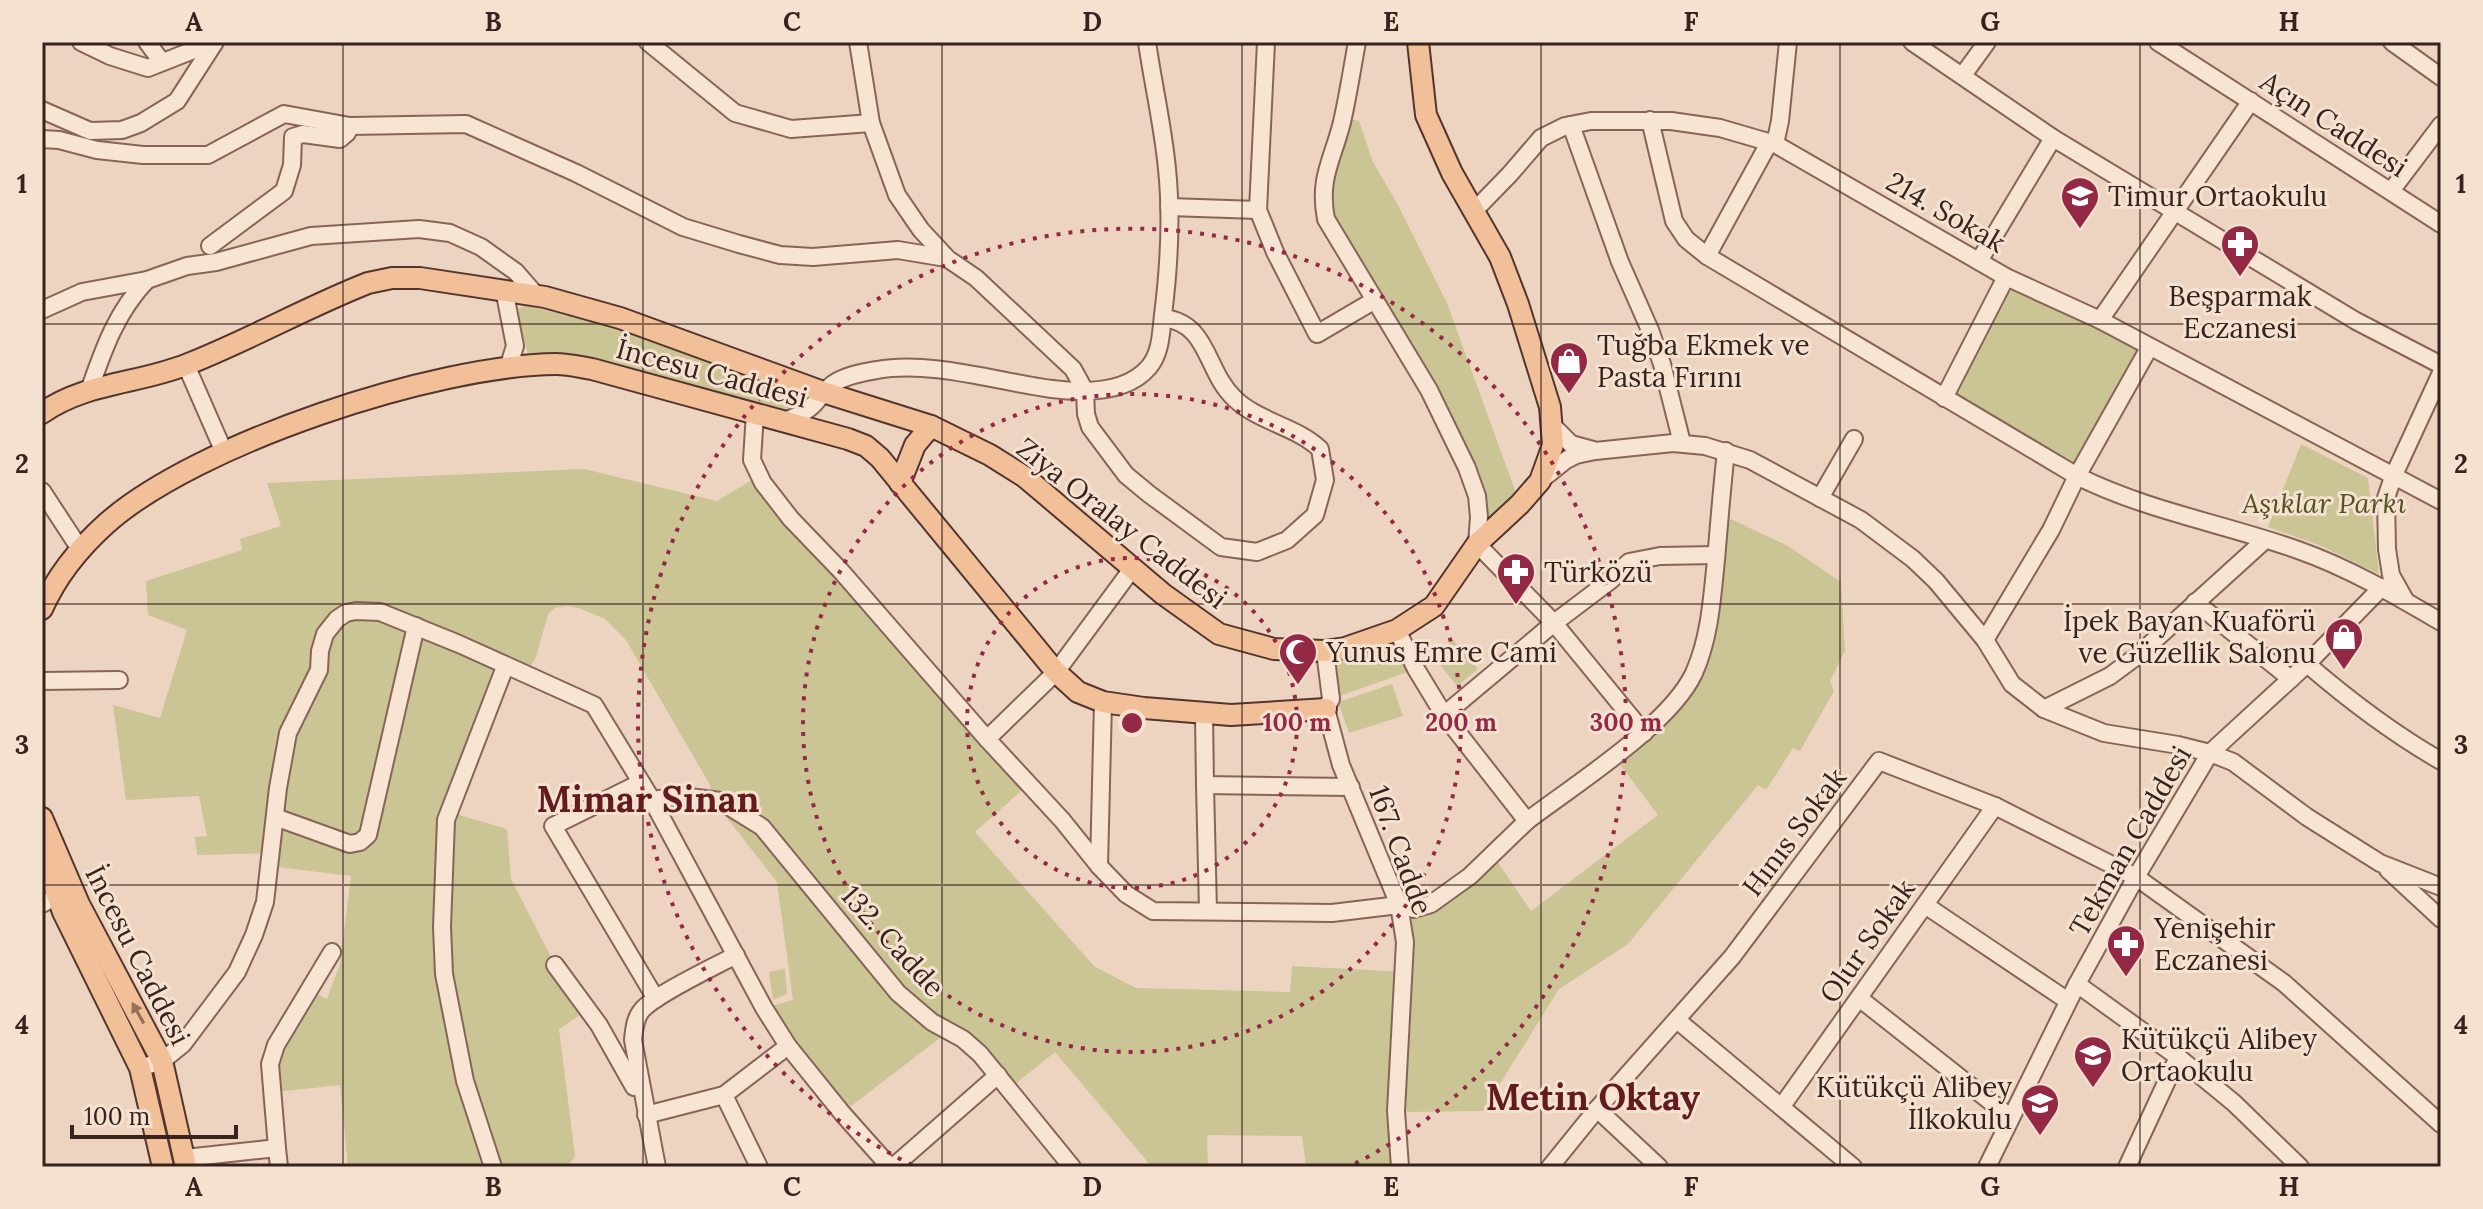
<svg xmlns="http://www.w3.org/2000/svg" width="2483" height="1209" viewBox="0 0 2483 1209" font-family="Lora,serif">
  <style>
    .green { fill: #cbc494 }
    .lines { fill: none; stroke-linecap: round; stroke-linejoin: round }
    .minor-casing { stroke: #866558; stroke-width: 20 }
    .major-casing { stroke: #54352d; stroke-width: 24 }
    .minor { stroke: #f8e4d3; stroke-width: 16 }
    .major { stroke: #f1bf98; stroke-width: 20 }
    .oneway { fill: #94715a }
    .grid { fill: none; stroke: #36231d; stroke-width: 2; stroke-opacity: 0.55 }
    .ring { fill: none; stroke: #942945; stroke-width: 4; stroke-dasharray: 4 8 }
    .labels { text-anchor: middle; stroke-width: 6; stroke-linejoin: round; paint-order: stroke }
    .street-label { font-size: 28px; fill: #36231d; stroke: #f5e1d0 }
    .poi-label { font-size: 28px; fill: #36231d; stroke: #f5e1d0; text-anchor: start }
    .park-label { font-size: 28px; font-style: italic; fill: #525223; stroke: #f5e1d0 }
    .district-label { font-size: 36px; font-weight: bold; fill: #621c1f; stroke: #f5e1d0 }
    .centre { fill: #942945; stroke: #f5e1d0; stroke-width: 4 }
    .ring-label { font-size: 24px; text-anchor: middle; font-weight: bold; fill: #942945; stroke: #f5e1d0; stroke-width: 6; stroke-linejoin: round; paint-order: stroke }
    .neatline { fill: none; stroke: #36231d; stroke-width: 3 }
    .grid-label { font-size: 26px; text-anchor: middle; font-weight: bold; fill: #36231d }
  </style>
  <rect width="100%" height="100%" fill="#edd4c0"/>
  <g class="green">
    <path d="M1343,118l16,3 14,41 25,43 49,98 73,201 -43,40v-48l-154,-294z"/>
    <path d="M2006,277l143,71 -72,128 -133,-78z"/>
    <path d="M526,305l83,21 108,39 86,36 -1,6 -29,7 -199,-56 -46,-4 -12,-44z"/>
    <path d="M2301,444l67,34 11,96 -60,-29 -51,-18z"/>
    <path d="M584,469l133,32 43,-26 269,309 -54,48 120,135 41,21 154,4 2,-26 113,6 -6,-67 15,4 79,-54 38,56 127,-96 -45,-60 80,-80 27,-161 68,32 53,36 4,69 -15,30 4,10 -34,60 -7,-3 -27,42 -8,-5 -130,159 -69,45 -76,122 -86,1 2,55h-93l-4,-31 -95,-1 1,32h-56l-97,-115 -46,37 -60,-58 -107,82 -78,-105 29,-8 -16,-118 -65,-83 -2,-14 -84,-145 -21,-21 -26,-11 -12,-2 -12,2 -7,6 -12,43 -10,17 -20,-7 -57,145 58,17 4,50 44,86 33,45 -29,19 16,127 -8,11h-219l-8,-82 -64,7 -7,-43 34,-61 24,11 13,-35 11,-88 -80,-10v-13l-74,2 -2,-18 12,-1 -8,-40 -73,4 -13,-95 47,13 27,-88 -39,-15 -2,-34 96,-31 -2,-11 41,-13 -14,-43z"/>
    <path d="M1397,630l19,39 -85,30 -6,-48z"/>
    <path d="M1453,640l25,29 -21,17 -24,-30z"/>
    <path d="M1392,684l11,32 -54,17 -11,-31z"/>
    <path d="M785,969l2,25 -14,6 -4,-28z"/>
  </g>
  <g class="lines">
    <g class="minor-casing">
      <g id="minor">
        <path d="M81,42l29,14 38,12 66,-26"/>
        <path d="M147,42l15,20"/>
        <path d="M648,42l87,71 56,16 80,-6"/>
        <path d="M858,42l13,81 26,72 24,35 27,29 28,19 97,91 12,22 1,23 4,13 36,48 23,19 72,53 36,5 30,-12 28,-25 10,-35 -5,-31c-24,-23 -62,-27 -86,-51 -29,-28 -25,-75 -71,-80"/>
        <path d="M1266,42l-8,168 17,42 42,82 58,-34"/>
        <path d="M1357,42c-5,27 -9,54 -15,80 -9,37 -24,56 -16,97l103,171 38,78 10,28 2,21 -2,27 77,79 90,110"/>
        <path d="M1912,42l141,96 303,183 85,44"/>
        <path d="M2158,42l283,182"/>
        <path d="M2392,42l49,35"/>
        <path d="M1963,75l24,-33"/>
        <path d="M42,110l48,21 32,-1 19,-7 36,-22 38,-59"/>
        <path d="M1650,120l24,101 12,18 21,17 370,220c70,35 148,48 221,74 51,18 97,45 143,72"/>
        <path d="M1571,125l49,137 30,68 12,34 20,79"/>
        <path d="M42,139l17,1 38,10 46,5h65l76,-41 66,12 116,-2 110,49 107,54 56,17 41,11 33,2 85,-7 48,8"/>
        <path d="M1775,144l5,-23 8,-79"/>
        <path d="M2391,191l50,-66"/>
        <path d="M1169,207l89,3"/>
        <path d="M1475,210l35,-36 31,-36 24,-12 26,-5h80l49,7 55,16 231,133 94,43 341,181"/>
        <path d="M210,246l74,-55 8,-26 1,-28 10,-3 37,5 7,-6 3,-7"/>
        <path d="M1707,256l62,-113"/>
        <path d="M1979,261l74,-123"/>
        <path d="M504,289l11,57 -7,22"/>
        <path d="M42,310l40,-18 65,-12 40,-14 29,-4 95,-26 108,-7 31,4 31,14 35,25 20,23"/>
        <path d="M2100,320l151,-219"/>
        <path d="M186,365l38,87"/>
        <path d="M90,388c14,-40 27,-77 57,-108"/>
        <path d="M1944,398l62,-121"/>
        <path d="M755,413l-3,47 11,23 28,36 50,52 146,168 75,81 37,46 27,28 27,17 179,2 67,-8 15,4 17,-5 39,-28 57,-55"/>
        <path d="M784,421c9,-3 19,-7 27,-14 9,-8 14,-19 25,-25 12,-7 28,-10 41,-12 53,-10 122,12 175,19 32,4 75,4 97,-22 12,-14 12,-35 14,-52 6,-48 9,-98 4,-146 -4,-43 -14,-85 -20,-127"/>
        <path d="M1552,425l19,19 22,6"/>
        <path d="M1541,480l25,-20 10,-5 19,-4 78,-8 32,3 45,14 111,60 52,39 23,22 49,59 27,44 32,25 60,24 74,12 32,8 23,9 74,55 73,46 61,24"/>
        <path d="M42,491l38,58"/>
        <path d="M1820,498l34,-59"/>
        <path d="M2405,600l-14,-25 -4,-26 -1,-51 7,-21 48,-104"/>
        <path d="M2195,602l96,77"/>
        <path d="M1397,630l19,39 28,46 83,106c47,-36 143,-96 167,-148 16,-36 18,-75 22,-113 3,-36 6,-73 10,-109"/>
        <path d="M1985,640l66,-110 26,-54 72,-128"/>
        <path d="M1325,651l6,48 -5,10 15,56 58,140 6,37 -9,169 4,56"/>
        <path d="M2307,664c43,37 85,69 134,97"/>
        <path d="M42,681l77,-1"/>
        <path d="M2044,709l66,-33 27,-20 128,-116"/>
        <path d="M1204,715l1,70 146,2"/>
        <path d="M1444,715l110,-92 57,-43 18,-18 31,-6 56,-1"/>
        <path d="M987,739l69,-67 76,-103"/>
        <path d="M640,783l-87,43 103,173"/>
        <path d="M1205,785l3,126"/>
        <path d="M652,800l30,-4 38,5 42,26 136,166 34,29 31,17 17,15 92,113"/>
        <path d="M275,817l75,27 10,-2 8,-7 48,-209"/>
        <path d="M1099,866l4,-164"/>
        <path d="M2388,870l53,49"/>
        <path d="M42,904l25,-13"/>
        <path d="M1925,905l143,96"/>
        <path d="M555,965l44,60 35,62"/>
        <path d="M2077,984l101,73 56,46 66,64"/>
        <path d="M1859,998l151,119"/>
        <path d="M1677,1020l176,147"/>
        <path d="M140,1068l22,-7 21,-17 54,-72 17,-37 11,-33 13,-114 10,-55 31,-63 1,-19 5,-17 12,-15 9,-6 10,-2 24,1 79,32 135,61 58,95 112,208 24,38 54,67 48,54"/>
        <path d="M724,1095l35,72"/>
        <path d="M1782,1106l213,-300"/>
        <path d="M1597,1109l62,58"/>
        <path d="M646,1115l78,-20 64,-49"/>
        <path d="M277,1148l-7,-84 6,-19 56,-93"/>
        <path d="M185,1158l92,-10 2,19"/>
        <path d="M493,1167l-28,-86 -21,-107 -2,-47 4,-107 59,-153"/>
        <path d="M657,1167l-24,-127c1,-10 2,-22 9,-30 14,-16 72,-43 94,-55"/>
        <path d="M893,1167l105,-92"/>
        <path d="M1550,1167l47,-58 135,-152 147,-196 116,45 141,71 148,106 157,141"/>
        <path d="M1987,1167l90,-183 59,-107 74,-124 97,-89 75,-77"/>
        <path d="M2127,1167l51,-110"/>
      </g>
    </g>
    <g class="major-casing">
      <g id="major">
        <path d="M42,413c44,-31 97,-29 146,-49 61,-24 119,-57 180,-81l24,-5h28l125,19 75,21 203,74 108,34 59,29 35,22 138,117 56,40 55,15 51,2 20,-3 52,-18 37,-24 43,-62 43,-40 20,-23 13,-36 -3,-38 -32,-103 -18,-47 -48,-84 -26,-58 -8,-73"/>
        <path d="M900,483l15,-38 16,-19"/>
        <path d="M42,609c15,-34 37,-61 65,-86 91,-80 329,-158 449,-159 12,0 24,3 36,5l256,70 18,7 14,12 176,214 22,20 25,10 41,6 87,7 95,-6"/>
        <path d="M42,818l37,86 83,157 24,106"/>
        <path d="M42,851l21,61 77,156 23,99"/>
      </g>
    </g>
    <use href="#minor" class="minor"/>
    <use href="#major" class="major"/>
  </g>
  <defs><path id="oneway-solid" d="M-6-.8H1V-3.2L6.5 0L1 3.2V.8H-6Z" transform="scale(2)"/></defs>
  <use class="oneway" href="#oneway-solid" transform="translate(138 1013) rotate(-119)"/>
  <path class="grid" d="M343,42v1125M643,42v1125M942,42v1125M1242,42v1125M1541,42v1125M1840,42v1125M2140,42v1125M42,324h2399M42,604h2399M42,885h2399"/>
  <g class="ring">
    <circle cx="1132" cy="723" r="165"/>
    <circle cx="1132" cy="723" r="329"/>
    <path d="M912 1165A494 494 0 1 1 1352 1165"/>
  </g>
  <defs>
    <g id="school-pin" transform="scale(2)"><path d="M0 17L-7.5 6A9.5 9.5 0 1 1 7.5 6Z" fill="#942945" stroke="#f5e1d0"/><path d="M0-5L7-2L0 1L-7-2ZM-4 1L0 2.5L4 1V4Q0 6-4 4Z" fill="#fff"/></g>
    <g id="pharmacy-pin" transform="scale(2)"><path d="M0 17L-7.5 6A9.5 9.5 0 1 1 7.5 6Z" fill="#942945" stroke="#f5e1d0"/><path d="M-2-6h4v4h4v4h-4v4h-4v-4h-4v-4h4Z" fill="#fff"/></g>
    <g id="shop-pin" transform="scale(2)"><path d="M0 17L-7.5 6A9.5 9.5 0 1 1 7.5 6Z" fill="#942945" stroke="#f5e1d0"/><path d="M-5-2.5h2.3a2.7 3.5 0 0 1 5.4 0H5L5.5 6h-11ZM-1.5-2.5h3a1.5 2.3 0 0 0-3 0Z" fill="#fff"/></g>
    <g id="mosque-pin" transform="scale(2)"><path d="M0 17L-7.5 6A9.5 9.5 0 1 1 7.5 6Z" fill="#942945" stroke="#f5e1d0"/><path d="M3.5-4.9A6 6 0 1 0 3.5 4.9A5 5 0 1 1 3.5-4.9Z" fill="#fff"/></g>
  </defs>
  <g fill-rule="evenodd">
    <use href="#school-pin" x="2080" y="196"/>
    <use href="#pharmacy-pin" x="2240" y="244"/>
    <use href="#shop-pin" x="1569" y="361"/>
    <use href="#pharmacy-pin" x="1516" y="572"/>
    <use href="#shop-pin" x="2344" y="637"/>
    <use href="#mosque-pin" x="1298" y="652"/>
    <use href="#pharmacy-pin" x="2126" y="944"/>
    <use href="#school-pin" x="2093" y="1055"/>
    <use href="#school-pin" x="2040" y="1103"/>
  </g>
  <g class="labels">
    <g class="street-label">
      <text transform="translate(2334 124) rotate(33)" y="10">Açın Caddesi</text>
      <text transform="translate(1946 212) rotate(30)" y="10">214. Sokak</text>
      <text transform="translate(712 373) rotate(15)" y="10">İncesu Caddesi</text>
      <text transform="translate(1122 523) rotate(38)" y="10">Ziya Oralay Caddesi</text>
      <text transform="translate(1794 832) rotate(-53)" y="10">Hınıs Sokak</text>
      <text transform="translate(2130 841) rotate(-60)" y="10">Tekman Caddesi</text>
      <text transform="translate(1401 850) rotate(70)" y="10">167. Cadde</text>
      <text transform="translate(893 941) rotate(48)" y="10">132. Cadde</text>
      <text transform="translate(1867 941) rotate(-55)" y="10">Olur Sokak</text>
      <text transform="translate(138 955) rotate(63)" y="10">İncesu Caddesi</text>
    </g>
    <g class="poi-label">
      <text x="2108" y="206">Timur Ortaokulu</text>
      <text x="2240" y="306" text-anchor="middle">Beşparmak<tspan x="2240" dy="32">Eczanesi</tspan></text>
      <text x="1597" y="355">Tuğba Ekmek ve<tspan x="1597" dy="32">Pasta Fırını</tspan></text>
      <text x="1544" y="582">Türközü</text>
      <text x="2316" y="631" text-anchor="end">İpek Bayan Kuaförü<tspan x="2316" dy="32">ve Güzellik Salonu</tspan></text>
      <text x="1326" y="662">Yunus Emre Cami</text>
      <text x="2154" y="938">Yenişehir<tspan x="2154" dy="32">Eczanesi</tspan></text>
      <text x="2121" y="1049">Kütükçü Alibey<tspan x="2121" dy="32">Ortaokulu</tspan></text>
      <text x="2012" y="1097" text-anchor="end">Kütükçü Alibey<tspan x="2012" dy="32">İlkokulu</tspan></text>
    </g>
    <g class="park-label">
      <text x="2324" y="513">Aşıklar Parkı</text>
    </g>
    <g class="district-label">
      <text x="648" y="812">Mimar Sinan</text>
      <text x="1593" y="1110">Metin Oktay</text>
    </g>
  </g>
  <circle cx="1132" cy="723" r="12" class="centre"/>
  <g class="ring-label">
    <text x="1297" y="731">100 m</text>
    <text x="1461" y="731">200 m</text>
    <text x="1626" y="731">300 m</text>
  </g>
  <rect width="2483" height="1209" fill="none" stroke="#f5e1d0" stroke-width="88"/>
  <path d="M72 1125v12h164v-12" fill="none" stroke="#36231d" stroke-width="4"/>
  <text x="84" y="1125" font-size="24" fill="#36231d" stroke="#f5e1d0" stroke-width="6" paint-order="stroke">100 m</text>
  <rect x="44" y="44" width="2395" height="1121" class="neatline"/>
  <g class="grid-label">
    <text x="194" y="31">A</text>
    <text x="493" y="31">B</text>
    <text x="792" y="31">C</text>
    <text x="1092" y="31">D</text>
    <text x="1391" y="31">E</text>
    <text x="1691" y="31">F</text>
    <text x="1990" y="31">G</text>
    <text x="2289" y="31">H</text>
    <text x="22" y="193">1</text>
    <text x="2461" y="193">1</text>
    <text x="22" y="473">2</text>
    <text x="2461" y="473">2</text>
    <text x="22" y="754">3</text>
    <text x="2461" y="754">3</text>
    <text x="22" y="1034">4</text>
    <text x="2461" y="1034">4</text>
    <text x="194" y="1196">A</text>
    <text x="493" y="1196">B</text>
    <text x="792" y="1196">C</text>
    <text x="1092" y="1196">D</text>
    <text x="1391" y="1196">E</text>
    <text x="1691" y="1196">F</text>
    <text x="1990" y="1196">G</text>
    <text x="2289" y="1196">H</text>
  </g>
</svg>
